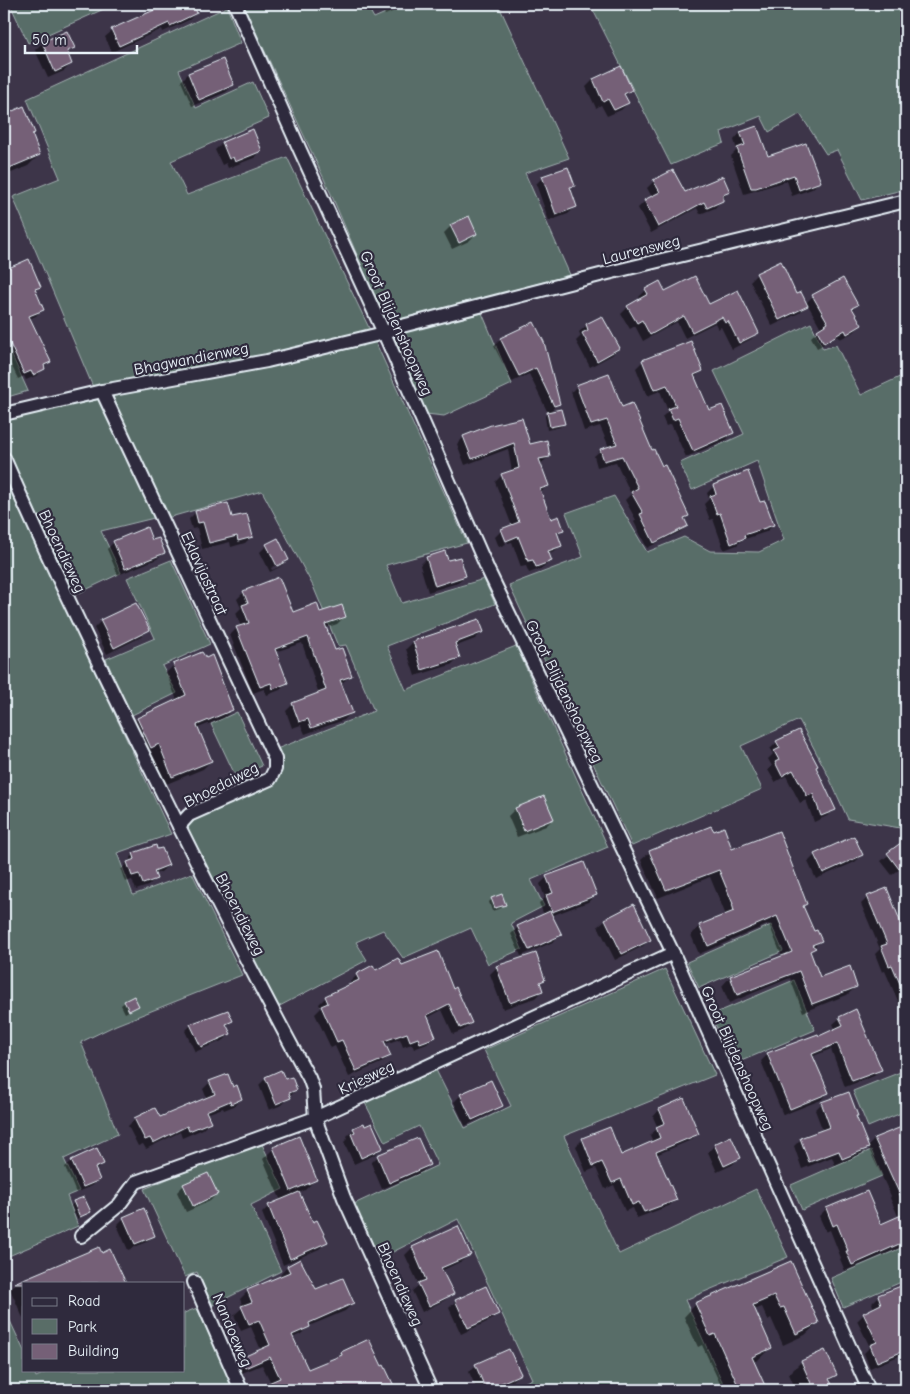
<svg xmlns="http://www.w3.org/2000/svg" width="910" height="1394" viewBox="0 0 910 1394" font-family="'Comic Neue',sans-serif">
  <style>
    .green { fill: #596d67; stroke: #a0afb0 }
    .shadow { fill: #0007; fill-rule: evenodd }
    .building { fill: #756077; stroke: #e8f1f8 }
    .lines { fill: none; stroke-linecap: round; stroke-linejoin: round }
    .street-casing { stroke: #e8f1f8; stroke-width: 16 }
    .street { stroke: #2f2a3d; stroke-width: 12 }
    .labels { text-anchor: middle; stroke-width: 4.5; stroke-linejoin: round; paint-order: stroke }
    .street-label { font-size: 16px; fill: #e8f1f8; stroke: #2f2a3d }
  </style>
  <rect width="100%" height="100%" fill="#3d3549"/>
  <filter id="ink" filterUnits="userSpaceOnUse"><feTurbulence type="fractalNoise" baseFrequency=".02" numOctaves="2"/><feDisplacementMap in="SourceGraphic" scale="10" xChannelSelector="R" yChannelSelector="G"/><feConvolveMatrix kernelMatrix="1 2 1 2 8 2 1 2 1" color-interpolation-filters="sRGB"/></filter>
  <g filter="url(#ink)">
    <g class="green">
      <path d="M10,4h105l-87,39z"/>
      <path d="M243,4h123l8,14 32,-14h103l-9,4 69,150 -44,15 45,102 -170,45h-12l-7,-9 -50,-117z"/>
      <path d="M590,4h316v185l-44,11 -25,-50 -11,4 -26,-40 -31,18 -8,-16 -40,16 3,11 -53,22z"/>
      <path d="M227,7l14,36 -62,27 17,38 57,-26 16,36 -98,43 16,34 100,-38 84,175 -106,24 -172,31 -80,-190 47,-19 -33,-79z"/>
      <path d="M482,313l30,71 -68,32 -18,-2 -31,-76 1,-4z"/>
      <path d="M811,323l12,26 13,-4 25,50 45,-21v455l-58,-10 -22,-48 -27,-51 -58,26 21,43 -130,57 -123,-261 74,-28 -17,-44 48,-17 33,56 37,-15 26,14 49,1 25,-12 -27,-79 -65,29 -12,-27 64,-29 -30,-63z"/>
      <path d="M4,338l24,53 -24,7z"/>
      <path d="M375,341l92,202 -81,22 16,38 82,-24 11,25 -108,42 19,44 110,-44 92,201 -77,33 13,26 -33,17 11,26 -34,15 -17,-36 -68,30 -20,-28 -27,12 11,18 -93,49 -93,-182 6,-11 88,-36 -1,-30 100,-39 -28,-66 -8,1 -25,-60 -51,-95 -95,27 -57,-122 159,-31z"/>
      <path d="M100,399l54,119 -53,13 20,42 -46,22 -71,-152v-23z"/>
      <path d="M4,478l167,356 -54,19 16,42 59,-22 50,102 -126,50 -35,17 37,92 -54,25 15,32 -12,5 11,30 -74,32z"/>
      <path d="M171,560l39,84 -48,22 15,27 -47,23 -24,-57 49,-21 -28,-60z"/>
      <path d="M237,712l25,54 -26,11 -25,-53z"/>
      <path d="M771,925l12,26 -84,37 -12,-26z"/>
      <path d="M665,969l50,106 -151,61 55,118 137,-65 32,68 -103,43 41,90h-217l23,-11 -74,-160 -79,40 -25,-55 84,-39 -19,-39 -34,16 -22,-43 72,-31 30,60 46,-22 -27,-56z"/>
      <path d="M794,980l21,50 -81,34 -23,-49z"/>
      <path d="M903,1071l3,8v32l-38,16 -15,-36z"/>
      <path d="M260,1140l23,49 -32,16 30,66 -68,34 -16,-33 -12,5 -41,-88z"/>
      <path d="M871,1150l11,26 -80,34 -11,-25z"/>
      <path d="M906,1246v34l-63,27 -12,-29z"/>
      <path d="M4,1308l20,43v19h9l3,7 15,-7h133v-57l13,-5 37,82h-230z"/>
    </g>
    <g class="shadow">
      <path d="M160,4h32l4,9 -7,7 -26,12 -1,-3 -50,23 -7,-15 7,-6 41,-20z"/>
      <path d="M380,4h30l-25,11z"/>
      <path d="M67,33l6,14 -7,7 5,10 -7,7 -16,7 -13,-28 7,-7z"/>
      <path d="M222,60l11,25 -7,7 -34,14 -11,-25 7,-7z"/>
      <path d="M620,67l11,23 -7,6 4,7 -7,7 -14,6 -6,-11 -5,3 -10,-21 7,-7z"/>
      <path d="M7,115l27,18 -3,3 8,19 -11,11 -24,10v-58z"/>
      <path d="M252,130l9,21 -7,7 -26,10 -2,-5 -4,2 -7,-15 7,-7z"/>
      <path d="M740,133l27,25 52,24 -7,7 -20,7 -5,-15 -43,13 -13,-38 6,-6 -3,-10z"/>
      <path d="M543,177l30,8 -4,4 6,18 -7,7 -19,7 -13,-37z"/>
      <path d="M654,181l31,13 43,-2 -13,16 -15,6 -3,-6 -46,25 -13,-25 7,-7 7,-4 -5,-9z"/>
      <path d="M451,226l25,8 -7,7 -17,8 -8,-16z"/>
      <path d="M906,261v25l-8,-18z"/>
      <path d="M4,271l35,16 -4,4 7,18 -6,7 -7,3 20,42 -11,14 -12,5 -2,-4 -6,3 -14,-29z"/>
      <path d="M757,274l38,21 10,9 8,-8 44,9 -5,5 9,15 -7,7 -14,7 -2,-3 -21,12 -6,-11 10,-9 -13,-23 -9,8 -27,13 -22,-45z"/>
      <path d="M646,290l19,3 44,12 49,27 -7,7 -19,10 -11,-22 -3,2 -3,-6 -30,15 -8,-16 -34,19 -8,-15 -5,3 -9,-15 7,-7 13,-7 -2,-3z"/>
      <path d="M602,317l17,31 -7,7 -22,12 -14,-26 5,-5 -2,-4 7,-6z"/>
      <path d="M533,324l25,79 -9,10 14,11 -3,3 -13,3 -2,-14 3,-3 -19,-39 -17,8 -18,-36 7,-7z"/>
      <path d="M643,361l58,10 -7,7 14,34 25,21 -7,7 -40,17 -15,-33 -5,2 -4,-9 6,-6 -8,-20 -13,5 -11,-28z"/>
      <path d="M577,386l44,23 67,106 -4,5 3,6 -7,6 -33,16 -13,-26 2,-2 -11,-20 6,-6 -15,-32 -19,5 -3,-11 7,-6 8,-3 -9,-21 -16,5 -13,-39z"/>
      <path d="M491,427l58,30 -9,7 7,22 -7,7 10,28 12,8 -5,6 4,10 -7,7 -6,2 2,7 -7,7 -14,5 -3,-7 -5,1 -9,-25 -4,1 -5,-11h-2l5,12 -7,3 -4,-10 7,-7 10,-4 -17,-44 7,-7 10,-3 -4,-23 -43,16 -8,-21 7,-7z"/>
      <path d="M714,486l46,18 13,21 -7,7 -24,8 -5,5 -13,5 -11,-31 -3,1 -6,-16 5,-5 -2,-6z"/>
      <path d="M196,512l35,7 21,17 -7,7 -14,4 -1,-5 -28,7 -5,-21 -5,1 -3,-10z"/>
      <path d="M114,542h38l12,10 -7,7 -39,16 -11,-26z"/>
      <path d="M267,545l20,15 -7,7 -10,5 -10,-20zM281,563v3l-9,4 -1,-2z"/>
      <path d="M427,558l38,18 -7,7 -30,9 -8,-27z"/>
      <path d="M244,592l49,21h27l24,4 -7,7 -12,4 9,24 16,24 -9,8 10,29 -7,7 -39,14 -4,-9 -9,3 -6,-17 7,-7 26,-10 -17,-51 -27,9 12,31 -7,7 -13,5 -3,-6 -11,4 -23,-58 6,-6 5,-2 -5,-14 5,-5 -4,-9z"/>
      <path d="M101,621l47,9 -7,7 -34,17 -13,-26z"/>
      <path d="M478,621l4,11 -7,7 -21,8 4,11 -7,7 -36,11 -9,-27 7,-7z"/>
      <path d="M174,665l58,45 -8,8 -26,10 13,33 -8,8 -39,16 -13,-34 -8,4 -14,-28 8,-8 40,-19 -11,-27z"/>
      <path d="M777,742l38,25 19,42 -7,7 -13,6 -8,-22 -6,3 -14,-27 -11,6 -7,-12 4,-4 -4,-7 5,-5 -3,-5z"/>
      <path d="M515,809l38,10 -7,7 -29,11 -9,-21z"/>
      <path d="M906,841v23l-14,11 -11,-14z"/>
      <path d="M731,851l75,53 -4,3 11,26 7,7 -10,13 9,26 37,8 -9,8 -44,17 -13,-34 -61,25 -7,-17 8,-9 52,-20 -13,-33 -70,30 -8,-19 9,-9 25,-10v-3l-15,-36 -52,21 -17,-38 9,-8z"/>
      <path d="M134,854l34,11 -7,7 -7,2 1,5 -7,7 -12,4 -4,-10 -7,2 -4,-12z"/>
      <path d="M815,855h47l-7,7 -39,17 -8,-17z"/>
      <path d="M547,877l48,18 -7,7 -37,14 9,19 -7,7 -32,14 -10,-22 7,-7 26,-12 -5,-12 6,-5 -5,-14z"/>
      <path d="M868,897l34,33 4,-2v88l-1,1 -20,-46 -3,1 -7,-18 5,-5 -19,-45z"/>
      <path d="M492,899l12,5 -3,4 -9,3 -3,-9z"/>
      <path d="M633,906l17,33 -7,7 -28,14 -17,-34 7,-6z"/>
      <path d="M401,966l51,24 19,33 -7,7 -11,4 -11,-24 -15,8 7,19 -7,7 -13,5 -2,-5 -9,3 -3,-8 -15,5 5,11 -7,7 -34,15 -14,-31 -4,2 -16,-34 6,-6 -2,-4 7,-7 25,-12 -1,-3 7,-7z"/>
      <path d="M497,967l46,12 -4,4 3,8 -7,7 -32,11 -13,-35z"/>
      <path d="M125,1002l13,4 -13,7 -4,-8z"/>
      <path d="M840,1018l41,51 -7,7 -29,11 -14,-38 -15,6 -4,2 15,36 -6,7 -38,15 -22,-54 7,-7 50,-16 18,-8 -3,-6z"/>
      <path d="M231,1021l-5,5 4,8 -6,6 -29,12 -10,-21 6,-6z"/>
      <path d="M266,1078l18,3 12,9 -14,15 -13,5 -10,-25z"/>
      <path d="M210,1082l22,6 9,11 -7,7 -10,4 -1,-2 -17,6 4,8 -7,7 -21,9 -2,-6 -34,17 -3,-5 -5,2 -10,-20 7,-7 24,-1 48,-19 -4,-10z"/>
      <path d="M461,1095l40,11 -7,6 -29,14 -11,-24z"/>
      <path d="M822,1103l33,14 12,30 8,-8 28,-12 3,8v26l-4,2 4,11v71l-61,26 -5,-12 1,-1 -11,-28 -4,2 -7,-16 7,-7 40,-16 14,32 19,-7 -9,-20 1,-2 -23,-49 -7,7 -26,11 -3,-8 -30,12 -8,-23 7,-7 22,-8 -8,-21z"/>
      <path d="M659,1110l39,23 -7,7 -35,15 19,45 -6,6 -32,12 -4,-10 -8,3 -11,-26 -9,4 -9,-21 -10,4 -10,-26 7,-7 26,-10 12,28 32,-14 -3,-8 8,-7 -5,-11z"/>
      <path d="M354,1129l27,19 -7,7 -20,9 -10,-22 4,-4 -1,-2z"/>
      <path d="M715,1145l24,13 -7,7 -15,7 -9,-20z"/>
      <path d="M274,1148l41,32 -10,10 -6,3 13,31 14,18 -7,7 -36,16 -21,-52 7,-7 12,-5 -18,-42z"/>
      <path d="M378,1156l51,9 -7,7 -40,17 -11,-26z"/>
      <path d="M72,1161l30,3 -7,7 4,8 -7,7 -16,7 -11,-26z"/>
      <path d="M207,1174l10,20 -7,7 -24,11 -9,-20 7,-7z"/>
      <path d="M74,1202l16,9 -13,8 -6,-13z"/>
      <path d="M124,1218l29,18 -7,6 -18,8 -11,-25z"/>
      <path d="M458,1228l11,27 -7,6 -21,10 11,22 -7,7 -23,12 -10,-21 7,-6 -14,-30 7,-7z"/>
      <path d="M299,1261l17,29 37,13 -8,8 -36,15 -8,8 -9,4 15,33 27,-11 8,-7 27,-13 25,50h-132l9,-7 -9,-18 -25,10 -4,-8 8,-8 20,-9 -10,-23 -10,4 -7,-16 9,-8 -3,-8 8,-8 33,-14 -1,-2 7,-8z"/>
      <path d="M790,1262l28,61 -13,12 -22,10 -12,-27 -3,2 -6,-13 -8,3 17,37 -13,13 -5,2 13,28h-43l-21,-45 -4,2 -14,-30 12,-13z"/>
      <path d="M17,1282l7,1 -1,35 -13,-29z"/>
      <path d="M906,1285v68l-36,15 -6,-15 6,-6 -13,-26 7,-7 10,-5 -2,-6 7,-7z"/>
      <path d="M456,1301l42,13 -7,6 -30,14 -12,-26z"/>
      <path d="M801,1362l35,13 -7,6 4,9h-37l-7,-16z"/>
      <path d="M476,1365l43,9 -7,7 -21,9h-14l-8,-18z"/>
    </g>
    <g class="building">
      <path d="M160,4h33l4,9 -27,13 -1,-3 -50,23 -8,-17 50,-22z"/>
      <path d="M67,31l8,17 -8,3 5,13 -17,8 -13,-30z"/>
      <path d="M223,59l11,26 -35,15 -11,-27z"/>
      <path d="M621,66l11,24 -8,4 5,9 -15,7 -6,-11 -5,3 -10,-23z"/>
      <path d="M24,106l11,27 -3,1 8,21 -33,14 -3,-7v-39l5,-3 -3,-6z"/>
      <path d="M757,126l11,30 38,-13 15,39 -22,8 -5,-15 -38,13h-5l-14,-40 8,-3 -5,-13z"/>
      <path d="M253,129l9,22 -27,11 -2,-5 -4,2 -7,-17z"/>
      <path d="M568,167l7,19 -5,1 7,20 -21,8 -14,-39z"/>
      <path d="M673,170l12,22 38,-16 7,16 -7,3v6l-16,7 -3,-6 -46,25 -14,-27 16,-8 -7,-12z"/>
      <path d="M469,216l8,18 -18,9 -9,-18z"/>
      <path d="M29,259l12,28 -6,2 9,21 -15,6 22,46 -7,3 1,4 -12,6 -2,-4 -7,3 -20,-43v-61z"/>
      <path d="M781,261l15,33 5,-2 7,14 -29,14 -23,-47z"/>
      <path d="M695,276l14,28 29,-14 21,43 -20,10 -11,-22 -3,2 -3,-6 -30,15 -8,-16 -34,19 -8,-15 -5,3 -10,-17 21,-12 -3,-5 15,-8 5,10z"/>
      <path d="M843,278l15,27 -6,3 10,17 -15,9 -2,-4 -21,13 -7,-13 11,-7 -16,-28z"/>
      <path d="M602,316l18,32 -23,13 -15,-28 6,-3 -2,-6z"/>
      <path d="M534,322l10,20 16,62 -6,2 -18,-38 -17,8 -19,-38z"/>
      <path d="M691,341l12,30 -9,4 15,35 13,-5 12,28 -41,18 -15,-33 -5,2 -5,-11 8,-3 -9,-21 -13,5 -12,-30z"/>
      <path d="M609,373l13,34 10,-4 20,47 2,-1 8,17 3,-1 24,51 -5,2 4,8 -34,17 -14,-29 3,-1 -12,-21 7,-4 -16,-32 -18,5 -4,-12 17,-5 -10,-24 -16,5 -15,-40z"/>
      <path d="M561,409l4,15 -15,3 -3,-15z"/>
      <path d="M522,418l8,26 17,-4 3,17 -11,2 10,27 -9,3 11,30 8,-3 5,14 -7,2 5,14 -14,5 4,10 -16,6 -3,-7 -5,1 -10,-25 -12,5 -5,-12 18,-7 -18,-48 18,-6 -5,-25 -42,16 -9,-23 28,-11z"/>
      <path d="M748,471l12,31 5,-1 9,24 -30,10 1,3 -14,6 -11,-31 -3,1 -7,-18 6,-2 -3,-9z"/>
      <path d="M228,503l4,14 15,-3 6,23 -15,4 -1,-5 -28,7 -6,-21 -5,1 -3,-12z"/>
      <path d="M147,527l5,13 7,-2 6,15 -40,16 -12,-28z"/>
      <path d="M278,538l11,22 -12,6 -11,-22z"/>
      <path d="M445,551l3,9 12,-3 6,19 -31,10 -9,-29z"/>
      <path d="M279,577l14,35 24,-9 3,9 22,-7 4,12 -21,7 10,26 7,-2 10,28 -12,4 13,33 -42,15 -3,-9 -9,3 -7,-19 34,-13 -18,-53 -33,12 13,34 -15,6 -2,-6 -11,4 -24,-60 13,-4 -7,-18 6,-2 -5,-12z"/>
      <path d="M136,603l14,27 -36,18 -14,-28z"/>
      <path d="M479,619l5,13 -29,11 5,15 -38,12 -9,-29z"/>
      <path d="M202,652l4,6 6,-3 21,55 -36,15 15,36 -40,16 -13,-33 -8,4 -14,-30 49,-23 -13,-31z"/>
      <path d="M799,730l19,36 -2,1 20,43 -15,6 -8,-22 -6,2 -14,-26 -11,6 -7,-14 4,-2 -5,-9 6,-3 -4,-7z"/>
      <path d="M544,796l10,23 -30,12 -9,-23z"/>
      <path d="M711,826l3,5 10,-4 8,22 47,-18 28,73 -4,2 11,25 3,-1 5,11 -10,4 4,3 -6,3 10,26 30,-11 7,21 -45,17 -13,-33 -62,24 -7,-19 62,-24 -15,-36 -69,30 -9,-21 35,-14 -2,-7h1l-14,-34 -53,20 -17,-39z"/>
      <path d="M854,836l9,19 -40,18 -9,-19z"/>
      <path d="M906,839v25l-7,5 -12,-16z"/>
      <path d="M156,845l1,4 5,-1 7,17 -15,6 3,8 -14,5 -4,-10 -7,2 -5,-14 8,-3 -2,-6z"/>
      <path d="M584,862l13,33 -45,17 -6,-17 7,-2 -7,-17z"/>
      <path d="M887,888l16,40 3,-1v71l-14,-33 -3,1 -8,-20 6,-2 -20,-48z"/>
      <path d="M502,894l4,11 -11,3 -4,-10z"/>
      <path d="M634,904l17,36 -29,14 -17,-35z"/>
      <path d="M550,911l12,24 -33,15 -12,-24z"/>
      <path d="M438,951l15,38 3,-2 16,36 -12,5 -11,-24 -22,11 9,22 -16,6 -2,-5 -8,3 -3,-8 -23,8 7,15 -35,15 -14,-31 -5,2 -16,-36 7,-3 -3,-7 34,-16 -3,-6 17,-9 3,5 22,-12 4,7z"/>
      <path d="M536,953l9,27 -5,2 3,9 -33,12 -14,-37z"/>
      <path d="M134,996l5,10 -10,5 -5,-10z"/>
      <path d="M856,1009l26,61 -30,11 -15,-38 -13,6 -12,5 17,39 -39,16 -23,-56 51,-19 1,2 24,-11 -4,-8z"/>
      <path d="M228,1010l5,11 -7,3 5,10 -30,13 -11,-23z"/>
      <path d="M281,1070l4,9 7,-2 5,13 -8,3 2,5 -15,6 -11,-27z"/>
      <path d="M228,1074l5,13 4,-2 5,14 -11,5 -1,-3 -24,10 5,11 -22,9 -2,-5 -34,17 -3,-5 -5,2 -11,-22 21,-10 5,9 55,-23 -6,-13z"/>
      <path d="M491,1080l12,26 -31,14 -12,-26z"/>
      <path d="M849,1092l9,24h-2l13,32 -27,11 -3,-8 -30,11 -9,-24 30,-11 -9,-25z"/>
      <path d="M684,1098l15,36 -43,18 21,48 -33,12 -5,-10 -7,3 -11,-26 -9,4 -10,-21 -9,4 -11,-28 28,-11 11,28 39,-17 -4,-11 9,-4 -6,-14z"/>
      <path d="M364,1123l1,3 7,-3 11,25 -22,10 -10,-24 4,-2 -2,-4z"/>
      <path d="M904,1126l2,6v26l-4,2 4,11v37l-32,-70z"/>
      <path d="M299,1136l18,44 -26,11 -18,-44z"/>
      <path d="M731,1136l10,22 -17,8 -10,-22z"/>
      <path d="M418,1138l12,27 -41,18 -12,-28z"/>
      <path d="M97,1148l7,16 -9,4 5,12 -17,7 -12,-27z"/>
      <path d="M208,1173l10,21 -25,12 -10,-22z"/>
      <path d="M867,1191l14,33 25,-11v28l-54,24 -6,-14h2l-11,-27 -4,2 -7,-18z"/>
      <path d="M299,1192l14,30 4,-2 11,22 -38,17 -22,-54z"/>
      <path d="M84,1197l7,15 -11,5 -7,-16z"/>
      <path d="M144,1208l11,28 -20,8 -12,-27z"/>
      <path d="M458,1226l13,29 -30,13 13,26 -25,12 -11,-23 8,-3 -14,-33z"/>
      <path d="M99,1247l3,6 8,-4 16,34h-112z"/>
      <path d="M300,1259l16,30 27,-11 11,25 -45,20 1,4 -18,8 16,34 34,-14 -1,-3 28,-13 13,27 2,-1 12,25h-51l-2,-5 -15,5h-76l28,-12 -10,-21 -25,11 -4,-10 29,-13 -11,-25 -10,4 -8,-18 11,-4 -5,-12 43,-18 -3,-6z"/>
      <path d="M791,1261l28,62 -23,11 -12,-27 -4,1 -6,-12 -21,9 19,43 -20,9 15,33h-27l-25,-56 -5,2 -15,-33z"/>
      <path d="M906,1284v66l-29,12 -7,-17 7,-3 -14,-29 18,-9 -3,-9z"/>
      <path d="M486,1286l13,28 -31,14 -13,-28z"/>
      <path d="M509,1349l12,25 -35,16 -11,-26z"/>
      <path d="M825,1350l12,25 -8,4 6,11h-21l-13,-29z"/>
    </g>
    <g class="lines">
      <g class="street-casing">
        <g id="street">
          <path d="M235,4l65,146 84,183 104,237 185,383 196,437"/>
          <path d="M102,391l173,368v10l-5,10 -81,36 -10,11"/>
          <path d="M4,414l98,-23 165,-30 117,-28 14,-6 202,-52 306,-74"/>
          <path d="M4,458c49,112 102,222 157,332 48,97 96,193 148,288l4,11 2,29 29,80 87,192"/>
          <path d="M81,1236l38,-31 17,-23 179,-64 358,-165"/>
          <path d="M194,1282l47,108"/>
        </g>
      </g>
      <use href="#street" class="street"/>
    </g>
  </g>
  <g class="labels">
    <g class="street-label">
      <text transform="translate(641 249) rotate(-14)" y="6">Laurensweg</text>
      <text transform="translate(397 323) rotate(66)" y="6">Groot Blijdenshoopweg</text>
      <text transform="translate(191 358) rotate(-11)" y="6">Bhagwandienweg</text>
      <text transform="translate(63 551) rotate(65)" y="6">Bhoendieweg</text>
      <text transform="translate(205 573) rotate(65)" y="6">Eklavijastraat</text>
      <text transform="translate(565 691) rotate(64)" y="6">Groot Blijdenshoopweg</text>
      <text transform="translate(221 784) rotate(-27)" y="6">Bhoedaiweg</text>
      <text transform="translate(241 914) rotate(63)" y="6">Bhoendieweg</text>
      <text transform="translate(738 1058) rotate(66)" y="6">Groot Blijdenshoopweg</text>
      <text transform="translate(366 1077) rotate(-25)" y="6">Kriesweg</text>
      <text transform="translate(401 1284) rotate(66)" y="6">Bhoendieweg</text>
      <text transform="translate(233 1330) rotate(67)" y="6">Nandoeweg</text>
    </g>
  </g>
  <rect width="910" height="1394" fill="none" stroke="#2f2a3d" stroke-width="20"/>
  <rect x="10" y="10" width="890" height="1374" fill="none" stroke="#e8f1f8" stroke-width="2" filter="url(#ink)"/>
  <rect x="22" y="1282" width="162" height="90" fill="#2f2a3d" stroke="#797a88"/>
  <rect x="32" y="1298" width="25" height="8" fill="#2f2a3d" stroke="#797a88"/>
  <text x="68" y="1306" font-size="15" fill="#e8f1f8">Road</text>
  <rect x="32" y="1319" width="25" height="15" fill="#596d67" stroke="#797a88"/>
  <text x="68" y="1332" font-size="15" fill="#e8f1f8">Park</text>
  <rect x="32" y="1344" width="25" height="15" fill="#756077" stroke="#797a88"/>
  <text x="68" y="1356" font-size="15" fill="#e8f1f8">Building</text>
  <path d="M25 45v8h112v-8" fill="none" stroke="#e8f1f8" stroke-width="2.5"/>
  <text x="32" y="45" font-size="15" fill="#e8f1f8" stroke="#2f2a3d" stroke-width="4" paint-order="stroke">50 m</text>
</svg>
